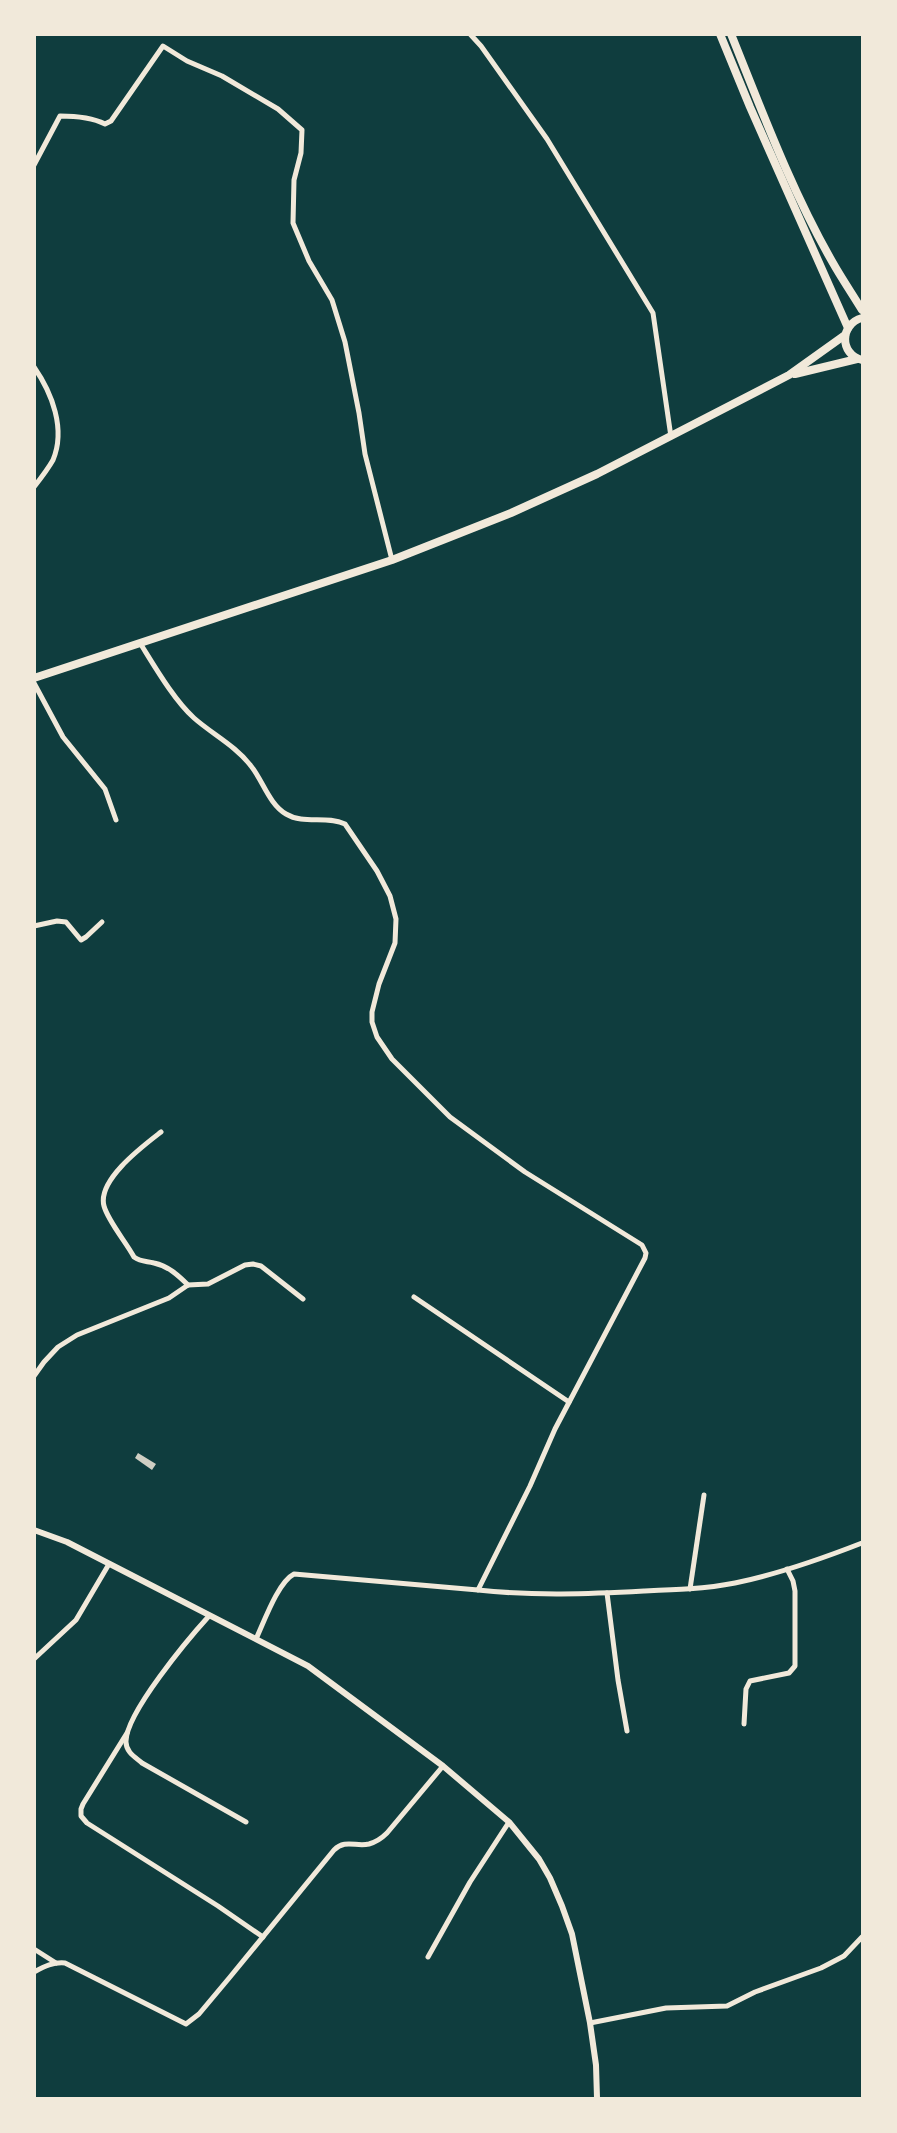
<svg xmlns="http://www.w3.org/2000/svg" width="897" height="2133" viewBox="0 0 897 2133" font-family="'Archivo Narrow',sans-serif">
  <style>
    .building { fill: #cfcfc3 }
    .lines { fill: none; stroke-linecap: round; stroke-linejoin: round }
    .minor { stroke: #f1e9da; stroke-width: 5 }
    .tertiary { stroke: #f1e9da; stroke-width: 6 }
    .primary { stroke: #f1e9da; stroke-width: 8 }
    .trunk { stroke: #f1e9da; stroke-width: 8 }
  </style>
  <rect width="100%" height="100%" fill="#0f3d3e"/>
  <path class="building" d="M138,1453l18,11 -4,6 -17,-12z"/>
  <g class="lines">
    <g class="minor">
      <path d="M470,34l11,12 66,93 106,174 18,124"/>
      <path d="M34,165l26,-49c16,0 31,1 45,8l6,-3 52,-75 24,15 35,15 56,33 24,21 -1,23 -7,27 -1,43 16,38 23,39 13,42 14,71 6,41 27,106"/>
      <path d="M34,367c18,26 32,62 19,93 -5,9 -12,18 -19,27"/>
      <path d="M140,643c15,24 34,57 54,75 18,16 42,28 57,48 12,15 18,38 35,48 18,11 40,1 59,10l32,47 13,25 6,23 -1,24 -16,41 -7,28v10l5,15 15,22 58,58 75,55 117,73 4,8 -1,5 -90,171 -25,57 -52,104 -184,-16c-16,8 -30,48 -38,65"/>
      <path d="M34,683l29,54 42,52 11,31"/>
      <path d="M34,926l23,-5 9,1 15,18 5,-3 16,-15"/>
      <path d="M161,1132c-18,14 -64,48 -57,74 4,15 22,36 30,51 7,5 12,4 20,6 14,3 24,12 34,22"/>
      <path d="M414,1297l155,105"/>
      <path d="M34,1376l10,-14 14,-15 19,-12 92,-37 19,-13 20,-1 37,-19 8,-1 8,2 42,33"/>
      <path d="M690,1589l14,-94"/>
      <path d="M478,1590c55,6 111,4 166,1 30,-1 61,-2 91,-8 44,-9 86,-24 127,-40"/>
      <path d="M607,1593l11,87 9,51"/>
      <path d="M209,1616c-20,22 -84,98 -83,126 0,10 9,15 16,21l104,59"/>
      <path d="M34,1659l42,-39 33,-56"/>
      <path d="M744,1724l2,-35 4,-8 39,-8 6,-7v-75l-2,-10 -6,-12"/>
      <path d="M127,1733l-44,71 -2,5v7l6,7 131,83 45,31"/>
      <path d="M34,1949l22,14"/>
      <path d="M428,1957l42,-75 39,-60"/>
      <path d="M34,1972c11,-6 19,-10 31,-9l121,61 13,-10 31,-37 104,-127c11,-11 22,-3 35,-6 7,-2 13,-6 18,-11l56,-67"/>
      <path d="M590,2023l76,-15 61,-2 28,-14 66,-24 23,-12 18,-19"/>
    </g>
    <path class="tertiary" d="M34,1530l33,12 241,124 135,100 66,56 30,37 11,19 12,28 10,28 18,89 6,42 1,33"/>
    <g class="primary">
      <path d="M795,374l62,-15"/>
      <path d="M34,678l358,-118 119,-47 86,-39 192,-99 56,-40"/>
    </g>
    <g class="trunk">
      <path d="M720,34l30,73 98,221"/>
      <path d="M731,34c31,77 61,158 102,229 9,16 20,32 29,47"/>
      <path d="M862,318c-22,6 -23,36 0,42"/>
    </g>
  </g>
  <rect width="897" height="2133" fill="none" stroke="#f1e9da" stroke-width="72"/>
</svg>
